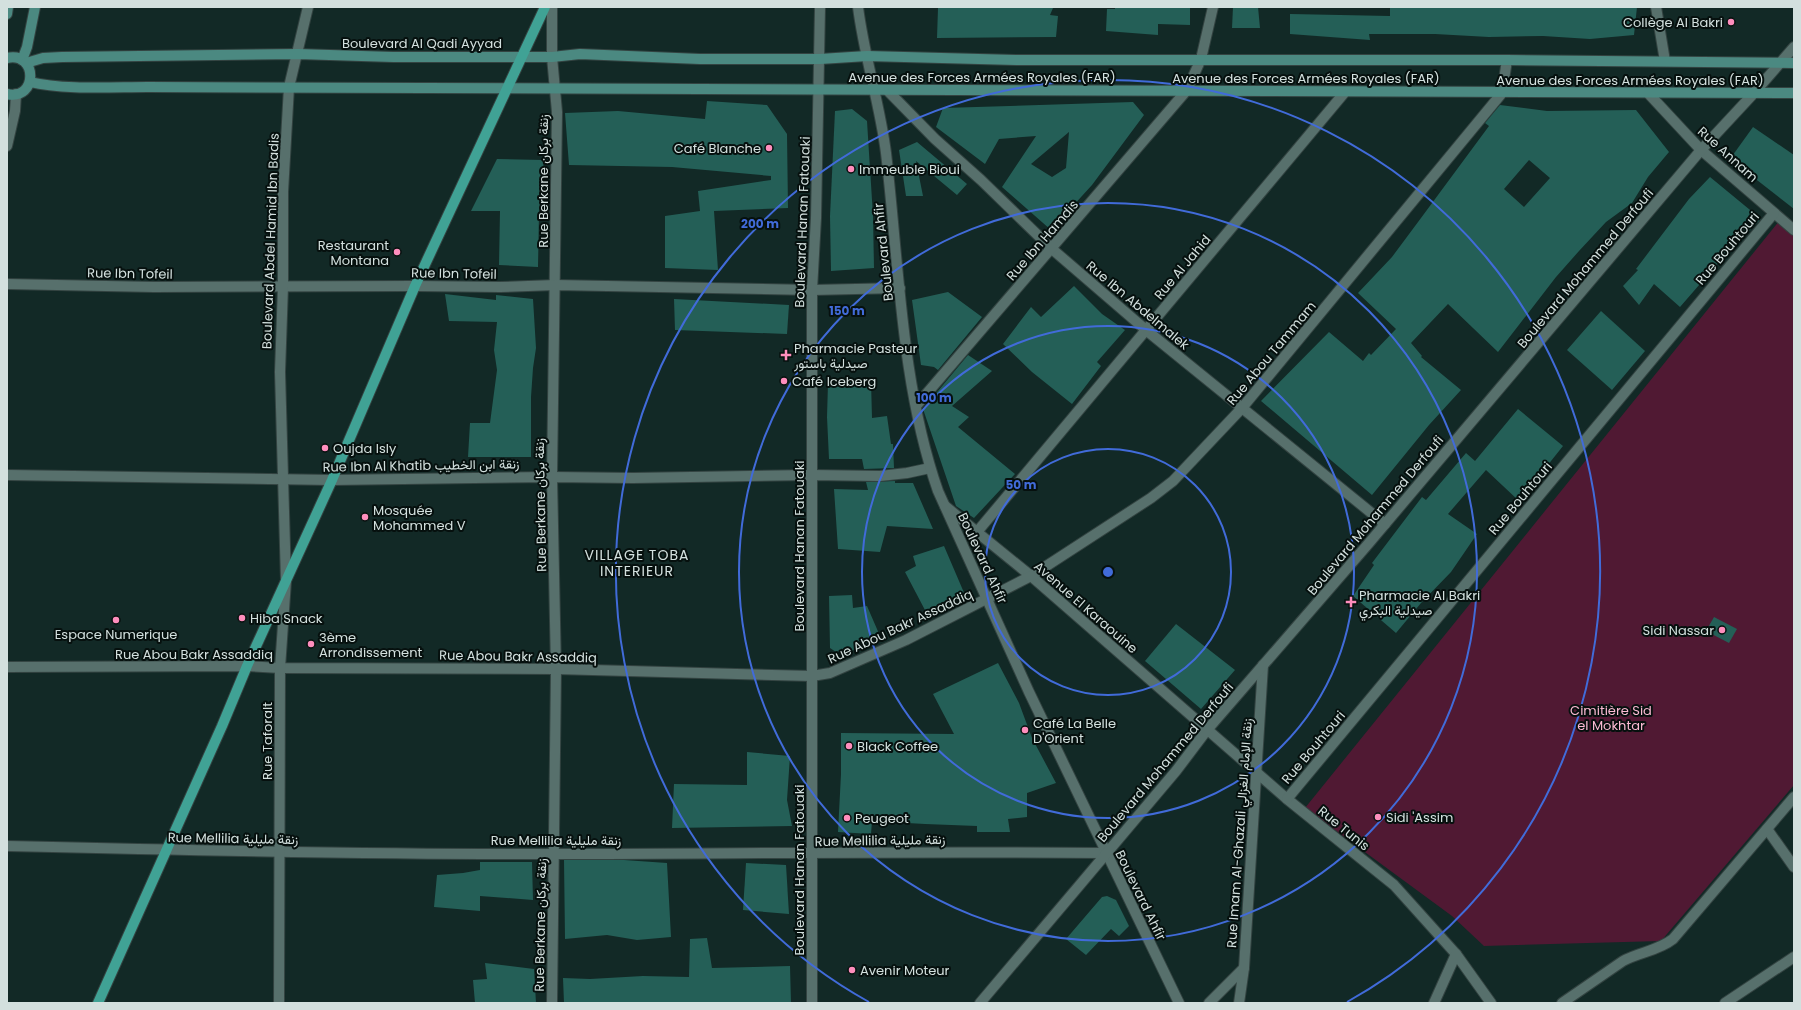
<svg xmlns="http://www.w3.org/2000/svg" width="1801" height="1010" viewBox="0 0 1801 1010" font-family="Poppins,Vazirmatn,sans-serif">
  <style>
    .green { fill: #501933 }
    .building { fill: #245f57; fill-rule: evenodd }
    .lines { fill: none; stroke-linecap: round; stroke-linejoin: round }
    .minor-casing { stroke: #334341; stroke-width: 12 }
    .tertiary-casing { stroke: #334341; stroke-width: 12 }
    .secondary-casing { stroke: #334341; stroke-width: 12 }
    .primary-casing { stroke: #334341; stroke-width: 12 }
    .minor { stroke: #57706c; stroke-width: 10 }
    .tertiary { stroke: #57706c; stroke-width: 10 }
    .secondary { stroke: #4b8981; stroke-width: 10 }
    .primary { stroke: #40a295; stroke-width: 10 }
    .ring { fill: none; stroke: #416bd9; stroke-width: 2 }
    .poi-dot { fill: #fe8ebd; stroke: #06100e; stroke-width: 1.5 }
    .labels { text-anchor: middle; stroke-width: 4; stroke-linejoin: round; paint-order: stroke }
    .poi-label { font-size: 13px; fill: #d3e0de; stroke: #06100e; text-anchor: start }
    .street-label { font-size: 13px; fill: #d3e0de; stroke: #06100e }
    .park-label { font-size: 13px; fill: #fbbad3; stroke: #06100e }
    .neighbourhood-label { font-size: 14px; letter-spacing: 1px; fill: #d3e0de; stroke: #06100e }
    .centre { fill: #416bd9; stroke: #06100e; stroke-width: 2 }
    .ring-label { font-size: 12px; text-anchor: middle; font-weight: bold; fill: #416bd9; stroke: #06100e; stroke-width: 4; stroke-linejoin: round; paint-order: stroke }
  </style>
  <rect width="100%" height="100%" fill="#122926"/>
  <path class="green" d="M1780,220l14,12v553l-133,156 -177,5 -32,-30 -147,-108z"/>
  <g class="building">
    <path d="M1013,7l40,1 -3,7 8,1 -2,21 -119,1 1,-30z"/>
    <path d="M1115,7h75v18l-32,-1v11l-52,-4 1,-22h8z"/>
    <path d="M1233,7h25l2,21h-28z"/>
    <path d="M1390,7h247l-3,28 -44,4 -47,-3 -54,1 -54,-3h-66l1,6 -80,-6v-20l100,2z"/>
    <path d="M707,101l60,4 20,29 1,74 -74,3 4,59 -53,-2v-52l35,-5 -2,-20 73,-11v-4l-99,-9 -103,-2 -4,-52 53,-2 87,8z"/>
    <path d="M1133,102l11,13 -52,70 -41,45 -49,-43 34,-51 -37,3 -14,25 -49,-37 7,-19zM1069,132l-3,36 -14,9 -21,-13z"/>
    <path d="M1500,105l47,6 89,-1 33,42 -21,25 -16,26 -26,19 -27,29 -23,26 -58,75 -50,-48 -37,39 11,13 -1,1 40,33 -32,35 -57,70 -111,-94 68,-69 34,29 6,-8 2,2 25,-26 -38,-36 34,-36 29,-39 68,-92 -4,-3zM1529,160l21,18 -26,29 -20,-18z"/>
    <path d="M852,109l15,12 6,95 1,52 -43,3 -1,-55 5,-105z"/>
    <path d="M1753,127l41,28v54l-64,-50z"/>
    <path d="M917,142l50,42 -10,11 -41,-34 7,35h-17l-7,-46z"/>
    <path d="M497,159l46,1 2,25 -6,28 -1,54 -39,-2 1,-54h-29z"/>
    <path d="M1710,177l51,42 -42,43 -39,45 -26,-23 -15,21 -16,-19 15,-16 -2,-1 53,-70z"/>
    <path d="M1074,286l28,28 23,16 -28,32 4,4 -29,38 -40,-32 -29,-28 28,-37 10,10z"/>
    <path d="M948,292l34,25 -44,53 -4,-3 -13,-2 -9,-65z"/>
    <path d="M445,294l51,6v-5l37,4 3,49 -3,20 -2,29v60h-63l2,-34h20l7,-53 -3,-20 3,-28 -48,-1z"/>
    <path d="M674,299l115,6 -2,29 -112,-4z"/>
    <path d="M1601,311l44,40 -33,39 -45,-40z"/>
    <path d="M968,355l24,16 -40,35 17,11 -11,10 57,47 -41,44 -18,-12 -33,-97z"/>
    <path d="M871,381l1,37 15,-2 4,28h2l1,24 -30,1 -2,-10h-33l-2,-42 1,-34z"/>
    <path d="M1518,409l45,37 -44,55 -33,-31 -38,44 29,20 -26,38 -30,31 -25,30 -43,-37 21,-31 -2,-2 50,-66 4,3 40,-47 9,8z"/>
    <path d="M895,481v2h18l20,46 -46,-3 -7,26 -42,-3 -4,-60 34,1 -2,-8z"/>
    <path d="M944,546l21,49 -39,17 -21,-40 11,-6 -3,-10z"/>
    <path d="M852,595l1,13 14,-2 13,30 -38,20 -12,-8 -1,-52z"/>
    <path d="M1714,617l23,12 -8,14 -23,-12z"/>
    <path d="M1176,624l59,46 -34,39 -56,-48z"/>
    <path d="M998,663l21,40 13,35 24,45 -29,10v24l-19,2 2,13h-33v-6l-52,-2 -53,-3 -1,13 -33,-2 3,-58v-41l113,1 -21,-40z"/>
    <path d="M747,752l43,4 -3,44 5,26 -120,2 2,-44 73,1z"/>
    <path d="M564,860h60l43,3 4,74 -34,3 -30,-5 -42,4z"/>
    <path d="M480,862h52l1,38 -53,-4v15l-46,-4 3,-32 26,-2 17,-3z"/>
    <path d="M746,863l40,2 3,49 -46,-4z"/>
    <path d="M1107,896l9,4 13,26 -10,10 -8,-7 -25,26 -20,-16 36,-42z"/>
    <path d="M707,938l5,30 78,-2 1,37h-227l-1,-25 27,1 53,-3 46,1 1,-38z"/>
    <path d="M485,963l49,6 2,34h-61l-2,-23 14,-1z"/>
  </g>
  <g class="lines">
    <g class="minor-casing">
      <g id="minor">
        <path d="M552,7v50l5,55 -5,365 4,192 -4,334"/>
        <path d="M1656,7l9,54"/>
        <path d="M888,91l47,48 46,41 71,69 94,81 239,194"/>
        <path d="M1648,93l53,57 93,80"/>
        <path d="M7,146l8,-35 1,-17"/>
        <path d="M7,284l147,3 261,-1 85,1 55,-2 257,5 88,-2"/>
        <path d="M916,406l271,-316 14,-31 12,-52"/>
        <path d="M7,475l325,5 220,-3 81,1 178,-3 69,1 27,-3 23,-5"/>
        <path d="M945,506l86,70 256,223 107,86 62,69 35,49"/>
        <path d="M977,532l368,-440"/>
        <path d="M7,667l240,-1 33,2 276,1 256,7 18,-3 76,-33 125,-64 120,-78 22,-17 69,-73 260,-315 5,-33"/>
        <path d="M1287,799l487,-586"/>
        <path d="M1767,829l27,38"/>
        <path d="M7,846c169,4 339,8 508,8 197,0 394,-3 591,-1"/>
        <path d="M279,1003l1,-335 6,-87 -6,-209 3,-86v-94l6,-105 19,-80"/>
        <path d="M1209,1003l35,-35"/>
        <path d="M1239,1003l5,-35 19,-303"/>
        <path d="M1434,1003l22,-49"/>
        <path d="M1562,1003l61,-42c16,-9 35,-10 50,-22l121,-142"/>
        <path d="M1725,1003l69,-46"/>
      </g>
    </g>
    <g class="tertiary-casing">
      <g id="tertiary">
        <path d="M858,7c6,49 22,97 28,146 13,111 15,232 52,338l91,201 150,311"/>
        <path d="M812,1003v-713l4,-72 4,-211"/>
        <path d="M980,1003l196,-232 31,-41 162,-187 332,-393 53,-57 40,-46"/>
      </g>
    </g>
    <g class="secondary-casing">
      <g id="secondary">
        <path d="M7,14l1,-7"/>
        <path d="M7,58c31,-7 31,43 0,36"/>
        <path d="M22,60l5,-13 8,-40"/>
        <path d="M26,63l17,-5 19,-1 236,-3 95,3h159l28,-3 120,5h120l47,-3 149,4h491l287,3"/>
        <path d="M30,82c33,8 82,5 117,5l1647,6"/>
      </g>
    </g>
    <g class="primary-casing">
      <path id="primary" d="M98,1003l124,-277 25,-60 85,-186 83,-194 130,-279"/>
    </g>
    <use href="#minor" class="minor"/>
    <use href="#tertiary" class="tertiary"/>
    <use href="#secondary" class="secondary"/>
    <use href="#primary" class="primary"/>
  </g>
  <g class="ring">
    <circle cx="1108" cy="572" r="123"/>
    <circle cx="1108" cy="572" r="246"/>
    <circle cx="1108" cy="572" r="369"/>
    <path d="M869 1002A492 492 0 1 1 1347 1002"/>
  </g>
  <g class="poi-dot">
    <circle cx="1731" cy="22" r="4"/>
    <circle cx="769" cy="148" r="4"/>
    <circle cx="851" cy="169" r="4"/>
    <circle cx="397" cy="252" r="4"/>
    <path d="M784 349h4v4h4v4h-4v4h-4v-4h-4v-4h4z"/>
    <circle cx="784" cy="381" r="4"/>
    <circle cx="325" cy="448" r="4"/>
    <circle cx="365" cy="517" r="4"/>
    <path d="M1349 596h4v4h4v4h-4v4h-4v-4h-4v-4h4z"/>
    <circle cx="242" cy="618" r="4"/>
    <circle cx="116" cy="620" r="4"/>
    <circle cx="1722" cy="630" r="4"/>
    <circle cx="311" cy="644" r="4"/>
    <circle cx="1025" cy="730" r="4"/>
    <circle cx="849" cy="746" r="4"/>
    <circle cx="1378" cy="817" r="4"/>
    <circle cx="847" cy="818" r="4"/>
    <circle cx="852" cy="970" r="4"/>
  </g>
  <g class="labels">
    <g class="poi-label">
      <text x="1723" y="27" text-anchor="end">Collège Al Bakri</text>
      <text x="761" y="153" text-anchor="end">Café Blanche</text>
      <text x="859" y="174">Immeuble Bioui</text>
      <text x="389" y="250" text-anchor="end">Restaurant<tspan x="389" dy="15">Montana</tspan></text>
      <text x="794" y="353">Pharmacie Pasteur<tspan x="794" dy="15">صيدلية باستور</tspan></text>
      <text x="792" y="386">Café Iceberg</text>
      <text x="333" y="453">Oujda Isly</text>
      <text x="373" y="515">Mosquée<tspan x="373" dy="15">Mohammed V</tspan></text>
      <text x="1359" y="600">Pharmacie Al Bakri<tspan x="1359" dy="15">صيدلية البكري</tspan></text>
      <text x="250" y="623">Hiba Snack</text>
      <text x="1714" y="635" text-anchor="end">Sidi Nassar</text>
      <text x="116" y="639" text-anchor="middle">Espace Numerique</text>
      <text x="319" y="642">3ème<tspan x="319" dy="15">Arrondissement</tspan></text>
      <text x="1033" y="728">Café La Belle<tspan x="1033" dy="15">D'Orient</tspan></text>
      <text x="857" y="751">Black Coffee</text>
      <text x="1386" y="822">Sidi 'Assim</text>
      <text x="855" y="823">Peugeot</text>
      <text x="860" y="975">Avenir Moteur</text>
    </g>
    <g class="street-label">
      <text x="422" y="48">Boulevard Al Qadi Ayyad</text>
      <text x="982" y="82">Avenue des Forces Armées Royales (FAR)</text>
      <text x="1306" y="83">Avenue des Forces Armées Royales (FAR)</text>
      <text x="1630" y="85">Avenue des Forces Armées Royales (FAR)</text>
      <text transform="translate(1728 154) rotate(42)" y="5">Rue Annam</text>
      <text transform="translate(543 181) rotate(-90)" y="5">Rue Berkane زنقة بركان</text>
      <text transform="translate(802 222) rotate(-88)" y="5">Boulevard Hanan Fatouaki</text>
      <text transform="translate(1042 240) rotate(-49)" y="5">Rue Ibn Hamdis</text>
      <text transform="translate(270 241) rotate(-88)" y="5">Boulevard Abdel Hamid Ibn Badis</text>
      <text transform="translate(1727 248) rotate(-50)" y="5">Rue Bouhtouri</text>
      <text transform="translate(883 252) rotate(-96)" y="5">Boulevard Ahfir</text>
      <text transform="translate(1182 267) rotate(-50)" y="5">Rue Al Jahid</text>
      <text transform="translate(1585 268) rotate(-50)" y="5">Boulevard Mohammed Derfoufi</text>
      <text transform="translate(130 273) rotate(1)" y="5">Rue Ibn Tofeil</text>
      <text transform="translate(454 273) rotate(1)" y="5">Rue Ibn Tofeil</text>
      <text transform="translate(1138 305) rotate(40)" y="5">Rue Ibn Abdelmalek</text>
      <text transform="translate(1271 353) rotate(-50)" y="5">Rue Abou Tammam</text>
      <text transform="translate(421 465) rotate(-1)" y="5">Rue Ibn Al Khatib زنقة ابن الخطيب</text>
      <text transform="translate(1520 498) rotate(-50)" y="5">Rue Bouhtouri</text>
      <text transform="translate(540 505) rotate(-91)" y="5">Rue Berkane زنقة بركان</text>
      <text transform="translate(1375 515) rotate(-50)" y="5">Boulevard Mohammed Derfoufi</text>
      <text transform="translate(799 546) rotate(-90)" y="5">Boulevard Hanan Fatouaki</text>
      <text transform="translate(983 558) rotate(65)" y="5">Boulevard Ahfir</text>
      <text transform="translate(1086 607) rotate(41)" y="5">Avenue El Karaouine</text>
      <text transform="translate(900 626) rotate(-25)" y="5">Rue Abou Bakr Assaddiq</text>
      <text x="194" y="659">Rue Abou Bakr Assaddiq</text>
      <text transform="translate(518 656) rotate(1)" y="5">Rue Abou Bakr Assaddiq</text>
      <text transform="translate(267 741) rotate(-90)" y="5">Rue Taforalt</text>
      <text transform="translate(1313 747) rotate(-50)" y="5">Rue Bouhtouri</text>
      <text transform="translate(1165 762) rotate(-50)" y="5">Boulevard Mohammed Derfoufi</text>
      <text transform="translate(1344 828) rotate(39)" y="5">Rue Tunis</text>
      <text transform="translate(1239 833) rotate(-86)" y="5">Rue Imam Al-Ghazali زنقة الإمام الغزالي</text>
      <text transform="translate(233 838) rotate(1)" y="5">Rue Mellilia زنقة مليلية</text>
      <text x="556" y="845">Rue Mellilia زنقة مليلية</text>
      <text transform="translate(880 840) rotate(-1)" y="5">Rue Mellilia زنقة مليلية</text>
      <text transform="translate(799 870) rotate(-90)" y="5">Boulevard Hanan Fatouaki</text>
      <text transform="translate(1141 895) rotate(64)" y="5">Boulevard Ahfir</text>
      <text transform="translate(540 925) rotate(-89)" y="5">Rue Berkane زنقة بركان</text>
    </g>
    <g class="park-label">
      <text x="1611" y="715">Cimitière Sid<tspan x="1611" dy="15">el Mokhtar</tspan></text>
    </g>
    <g class="neighbourhood-label">
      <text x="637" y="560">VILLAGE TOBA<tspan x="637" dy="16">INTERIEUR</tspan></text>
    </g>
  </g>
  <circle cx="1108" cy="572" r="6" class="centre"/>
  <g class="ring-label">
    <text x="760" y="228">200 m</text>
    <text x="847" y="315">150 m</text>
    <text x="934" y="402">100 m</text>
    <text x="1021" y="489">50 m</text>
  </g>
  <rect width="1801" height="1010" fill="none" stroke="#d3e0de" stroke-width="16"/>
</svg>
